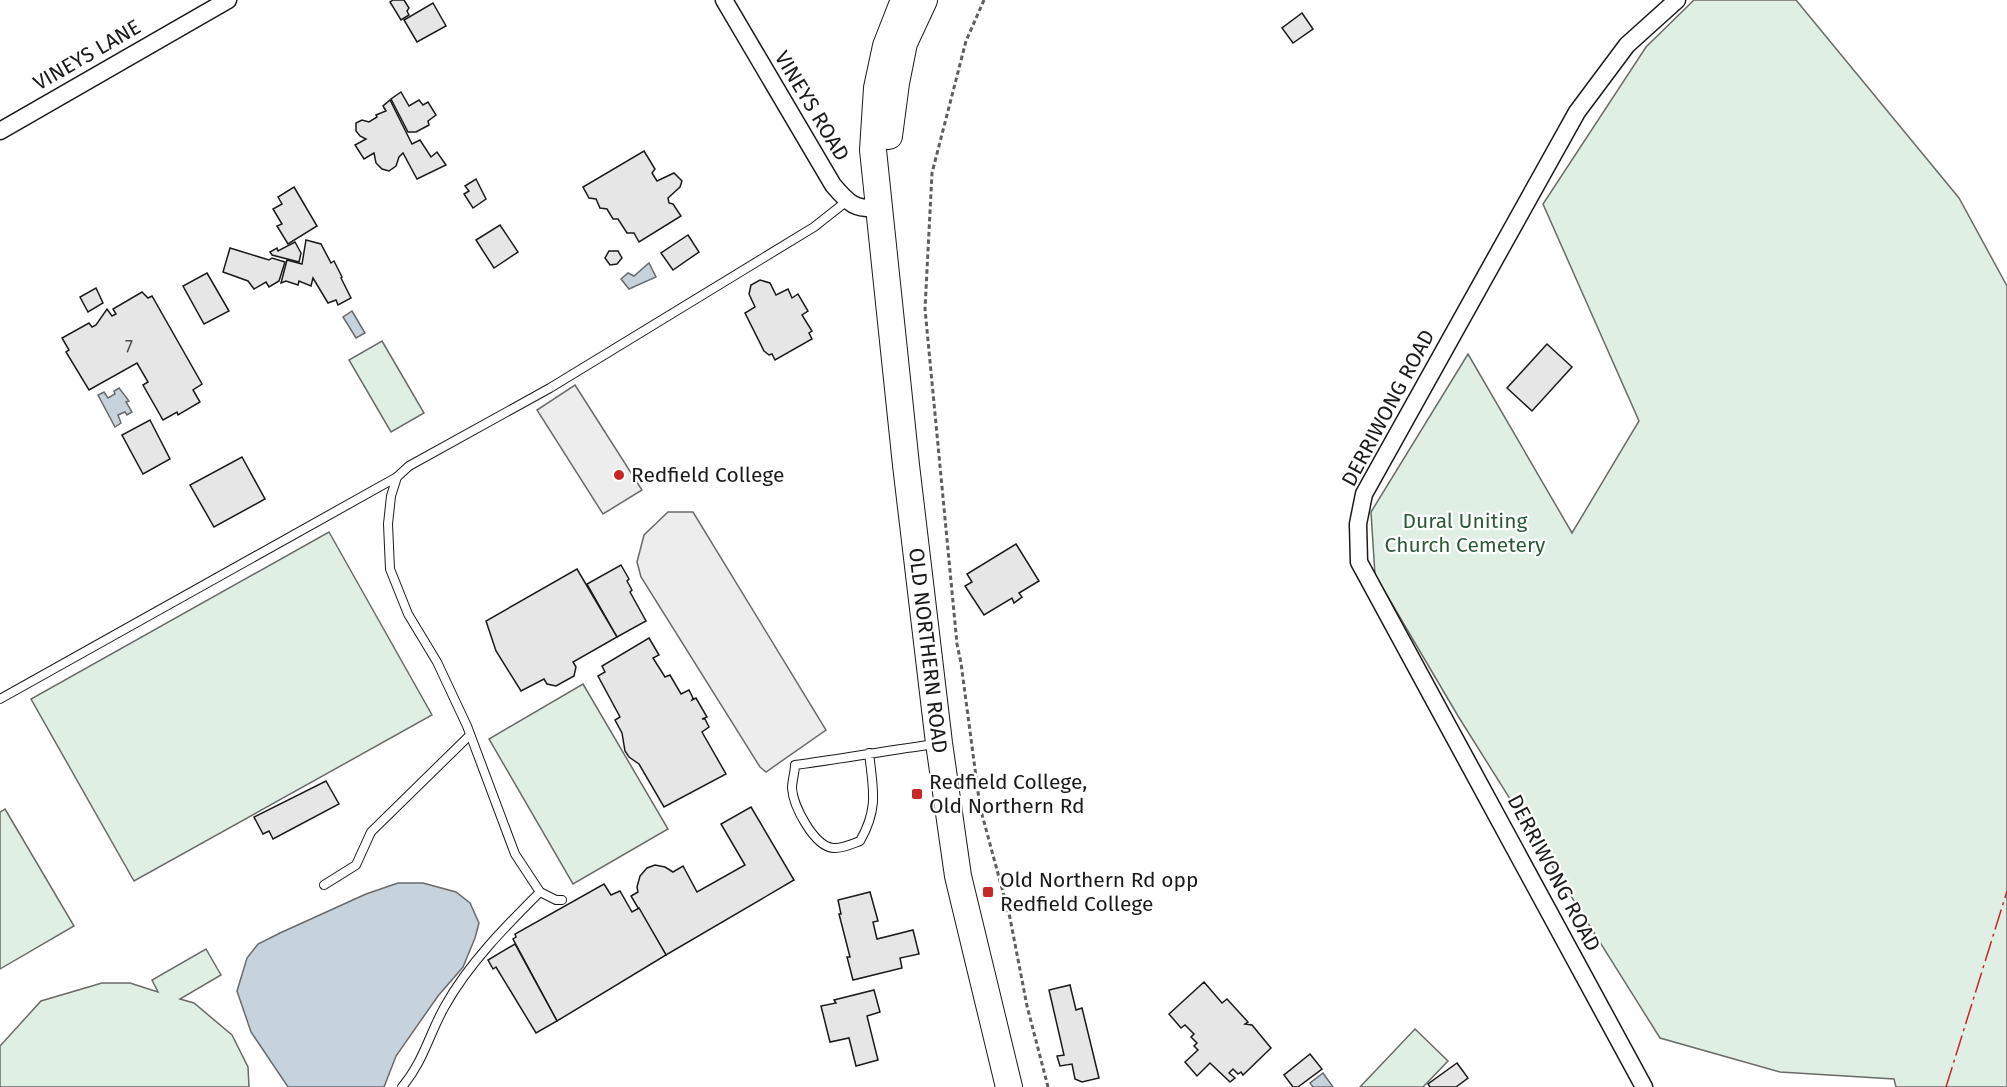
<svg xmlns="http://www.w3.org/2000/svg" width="2007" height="1087" viewBox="0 0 2007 1087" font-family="'Fira Sans',sans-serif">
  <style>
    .green { fill: #e0efe3; stroke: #6a6a6a; stroke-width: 1.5 }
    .parking { fill: #ededed; stroke: #6a6a6a; stroke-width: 1.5 }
    .water { fill: #c6d2dc; stroke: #6a6a6a; stroke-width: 1.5 }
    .building { fill: #e6e6e6; stroke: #1a1a1a; stroke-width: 1.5 }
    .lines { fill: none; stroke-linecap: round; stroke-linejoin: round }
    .lane-casing { stroke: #1a1a1a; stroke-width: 10 }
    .street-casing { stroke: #1a1a1a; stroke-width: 19 }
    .primary-casing { stroke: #1a1a1a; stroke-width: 28 }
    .path { stroke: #5f5f5f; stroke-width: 3; stroke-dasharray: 4.5 3; stroke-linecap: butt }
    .lane { stroke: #fff; stroke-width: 8 }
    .street { stroke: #fff; stroke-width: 16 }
    .primary { stroke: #fff; stroke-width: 26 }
    .power { stroke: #c62828; stroke-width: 1.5; stroke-dasharray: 21 4.5 3 4.5; stroke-linecap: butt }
    .poi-dot { fill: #c62828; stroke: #fff; stroke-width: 2 }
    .labels { text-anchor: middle; stroke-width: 4.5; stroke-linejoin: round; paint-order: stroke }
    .number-label { font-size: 18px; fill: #4d4d4d }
    .street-label { font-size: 21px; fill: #1a1a1a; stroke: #fff }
    .poi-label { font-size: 21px; fill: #1a1a1a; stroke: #fff; text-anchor: start }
    .park-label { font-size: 21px; fill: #2b5a34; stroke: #fff }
  </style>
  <rect width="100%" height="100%" fill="#fff"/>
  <g class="green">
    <path d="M1694,0h102l163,198 48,88v801h-111l-2,-8 -114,-7 -120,-34 -202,-322 -83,-141 -4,-63 97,-158 104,179 67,-112 -96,-217 103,-157z"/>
    <path d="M382,341l42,72 -33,19 -42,-72z"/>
    <path d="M329,532l103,183 -298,166 -103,-182z"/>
    <path d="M583,684l85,145 -95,55 -84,-145z"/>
    <path d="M5,809l69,117 -74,43v-157z"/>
    <path d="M206,949l15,26 -41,24 14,4 38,32 16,32 1,20h-249v-41l41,-45 61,-18h28l28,9 -6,-12z"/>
    <path d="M1415,1029l33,32 -25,26h-63z"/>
  </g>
  <g class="parking">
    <path d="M575,385l67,105 -39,24 -66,-104z"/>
    <path d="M668,512h25l133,218 -60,42 -6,-5 -119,-190 -4,-15 7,-27z"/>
  </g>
  <g class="water">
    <path d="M649,263l7,14 -27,12 -8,-10 7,-6 6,3z"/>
    <path d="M352,311l13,22 -9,5 -13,-21z"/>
    <path d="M119,388l10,13 -3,1 6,10 -5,3 -2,-3 -7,3 3,8 -6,4 -17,-32 6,-3 4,6 7,-4 -1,-3z"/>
    <path d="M398,883h25l33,9 14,11 9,20 -4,15 -12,29 -25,29 -42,60 -12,31h-96l-37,-55 -14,-41 10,-33 11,-14 22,-11 86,-39z"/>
    <path d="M1323,1073l10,14h-20l-3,-4z"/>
  </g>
  <g class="building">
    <path d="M393,0h11l5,8 -2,3 2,4 -8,5 -11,-18z"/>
    <path d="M433,3l13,23 -29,16 -13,-22z"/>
    <path d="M1302,13l11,16 -20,14 -11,-15z"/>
    <path d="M401,92l8,14 10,-6 4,5 5,-3 8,13 -8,6 1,4 -13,7h-8l-17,-33z"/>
    <path d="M390,100l22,44 8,-4 11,17 6,-5 9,13 -29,14 -14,-26 -4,4 -3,9 -7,5 -7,-2 -6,-6 -2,-10 -10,6 -9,-14 11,-6 -6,-3 -4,-5v-8l6,-3 7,2 8,-5 -1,-2 10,-4 -3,-5z"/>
    <path d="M644,151l11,18 -3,4 5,8 17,-8 8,8 -2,6 -12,11 1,5 4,1 8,12 -42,26 -5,-9h-7l-9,-14h-5l-6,-10 -7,-1 -4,-9 -7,-1 -6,-11z"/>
    <path d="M476,179l10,20 -13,9 -9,-14 5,-3 -4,-5z"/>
    <path d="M294,187l23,39 -29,18 -11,-18 5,-2 -9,-15 9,-5 -4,-7z"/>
    <path d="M500,225l18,27 -24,16 -18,-28z"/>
    <path d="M688,235l11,17 -26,18 -12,-17z"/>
    <path d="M306,240l15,4 10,19 3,-2 8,16 -1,1 10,20 -13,7 -2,-5 -8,3 -15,-25 -2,8 -12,-5 -1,4 -12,-4 -5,2 6,-23 15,4z"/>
    <path d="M295,242l6,11 -2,9 -27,-7 -2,-3 7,-4 1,3z"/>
    <path d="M230,248l39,12 3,-2 13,4 -6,19 -10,6 -3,-5 -12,7 -6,-8 -25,-9z"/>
    <path d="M609,251h9l4,7 -5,6 -7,1 -5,-7z"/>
    <path d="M207,273l22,38 -25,13 -21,-38z"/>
    <path d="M760,280l10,3 6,12 12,-6 4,9 6,-4 10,17 -6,4 10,16 -3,2 3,6 -37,21 -3,-6 -3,1 -5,-4 -19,-38 10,-6 -6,-13 2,-9z"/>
    <path d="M96,288l7,15 -15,9 -8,-15z"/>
    <path d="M142,292l6,6 4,-2 50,88 -9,6 7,12 -22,13 -1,-3 -14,8 -20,-35 5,-3 -11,-19 -48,27 -23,-38 3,-2 -7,-12 27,-15 3,4 4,-2 11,-16 5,7 4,-2 -3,-5z"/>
    <path d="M1547,344l25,23 -40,44 -25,-23z"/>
    <path d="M150,420l20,39 -27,15 -21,-39z"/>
    <path d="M242,457l23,42 -51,28 -24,-42z"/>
    <path d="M1016,544l23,37 -20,12 3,4 -8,6 -2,-5 -28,17 -19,-29 7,-4 -5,-8z"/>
    <path d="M621,565l8,14 -2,2 5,9 -2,2 16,29 -29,16 -30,-53z"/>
    <path d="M577,569l40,68 -44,25 3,5 -2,9 -18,10 -9,-2 -3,-5 -23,12 -25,-40 -10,-30z"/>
    <path d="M649,638l10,17 -6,3 12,19 5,-2 11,19 8,-4 4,8 -1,2 4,-2 11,19 -5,2h3l4,8 -7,5 24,42 -62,33 -25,-43 -10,-7 -4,-6 -3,-18 -7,-13 5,-3 -22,-41 7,-4 -3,-6z"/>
    <path d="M326,781l13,23 -66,35 -4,-8 -6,3 -9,-17z"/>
    <path d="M751,807l43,73 -128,75 -35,-59 7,-4 -1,-5 3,-11 7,-8 8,-3 10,2 8,5 10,-6 14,26 48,-27 -24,-41z"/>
    <path d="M604,884l7,11 9,-4 12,21 7,-4 27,47 -109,66 -44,-82 3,-2 -1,-3z"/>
    <path d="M870,892l8,29 -5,1 4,17 36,-9 6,24 -19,4 2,10 -49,12 -6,-23h3l-11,-43h2l-3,-14z"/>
    <path d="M515,944l42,77 -21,12 -40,-66 -3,2 -5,-9z"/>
    <path d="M1204,982l18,21 5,-4 21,23 -3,2 7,1 19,23 -28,27 -2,-3 -3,2 -5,-5 -4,4 6,5 -5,4 -20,-19 -13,13 -12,-14 13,-12 -4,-4 3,-3 -6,-6 3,-3 -9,-9 -4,3 -12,-14z"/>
    <path d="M1070,985l6,25 6,-2 17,70 -17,4 -7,-3 -3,-15 -12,2 -3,-10 7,-1 -15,-65z"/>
    <path d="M874,990l6,22 -13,4 11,44 -22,6 -7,-28 -19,4 -9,-36 15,-3 -2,-3z"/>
    <path d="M1310,1054l12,15 -24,18h-5l-9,-12z"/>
    <path d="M1457,1063l11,15 -12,9h-26l-2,-3z"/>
  </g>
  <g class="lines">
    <g class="lane-casing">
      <g id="lane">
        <path d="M0,699l397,-222"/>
        <path d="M869,753c4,36 10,55 -9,88 -8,3 -18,8 -27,7 -19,-2 -40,-42 -41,-60 0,-7 3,-16 3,-23 47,-6 94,-15 141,-21"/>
        <path d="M324,885l32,-20 15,-33 99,-97"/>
        <path d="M562,900h-6l-16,-8 -25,-38 -48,-128 -30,-64 -29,-48 -18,-45 -2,-45 3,-28 6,-19 12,-11 141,-78 264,-161 33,-26"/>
        <path d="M402,1087c22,-26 27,-53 43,-81 24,-43 61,-80 95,-114"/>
      </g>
    </g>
    <g class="street-casing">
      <g id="street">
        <path d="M724,0l109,185c16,19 22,25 47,23"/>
        <path d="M0,131l228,-131"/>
        <path d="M1644,1087l-285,-525 -1,-38 6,-30 213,-382 50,-67 50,-45"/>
      </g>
    </g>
    <g class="primary-casing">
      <g id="primary">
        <path id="s1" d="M904,0l-18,46 -9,42 -4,62 33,315 33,278 19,133 51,211"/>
        <path d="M889,136l7,-53 8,-40 20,-43"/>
      </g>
    </g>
    <path class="path" d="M984,0l-18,41 -34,132 -7,136 32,335 4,19 19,144 30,111 17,88 21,81"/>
    <use href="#lane" class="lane"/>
    <use href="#street" class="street"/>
    <use href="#primary" class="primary"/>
    <path class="power" d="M1946,1087l61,-196"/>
  </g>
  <g class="poi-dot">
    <circle cx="619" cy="475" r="6"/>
    <rect x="911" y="788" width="12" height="12" rx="3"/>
    <rect x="982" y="886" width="12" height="12" rx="3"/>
  </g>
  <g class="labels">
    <g class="number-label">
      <text x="129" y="353">7</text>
    </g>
    <g class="street-label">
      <text transform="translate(87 55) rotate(-30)" y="7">VINEYS LANE</text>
      <text transform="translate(812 106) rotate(59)" y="7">VINEYS ROAD</text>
      <text transform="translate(1388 408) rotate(-62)" y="7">DERRIWONG ROAD</text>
      <text dy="7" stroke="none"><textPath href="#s1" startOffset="658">OLD NORTHERN ROAD</textPath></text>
      <text transform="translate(1554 873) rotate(62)" y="7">DERRIWONG ROAD</text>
    </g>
    <g class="poi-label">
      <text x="631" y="482">Redfield College</text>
      <text x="929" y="789">Redfield College,<tspan x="929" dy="24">Old Northern Rd</tspan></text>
      <text x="1000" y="887">Old Northern Rd opp<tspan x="1000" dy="24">Redfield College</tspan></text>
    </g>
    <g class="park-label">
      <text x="1465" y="528">Dural Uniting<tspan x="1465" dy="24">Church Cemetery</tspan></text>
    </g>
  </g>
</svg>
